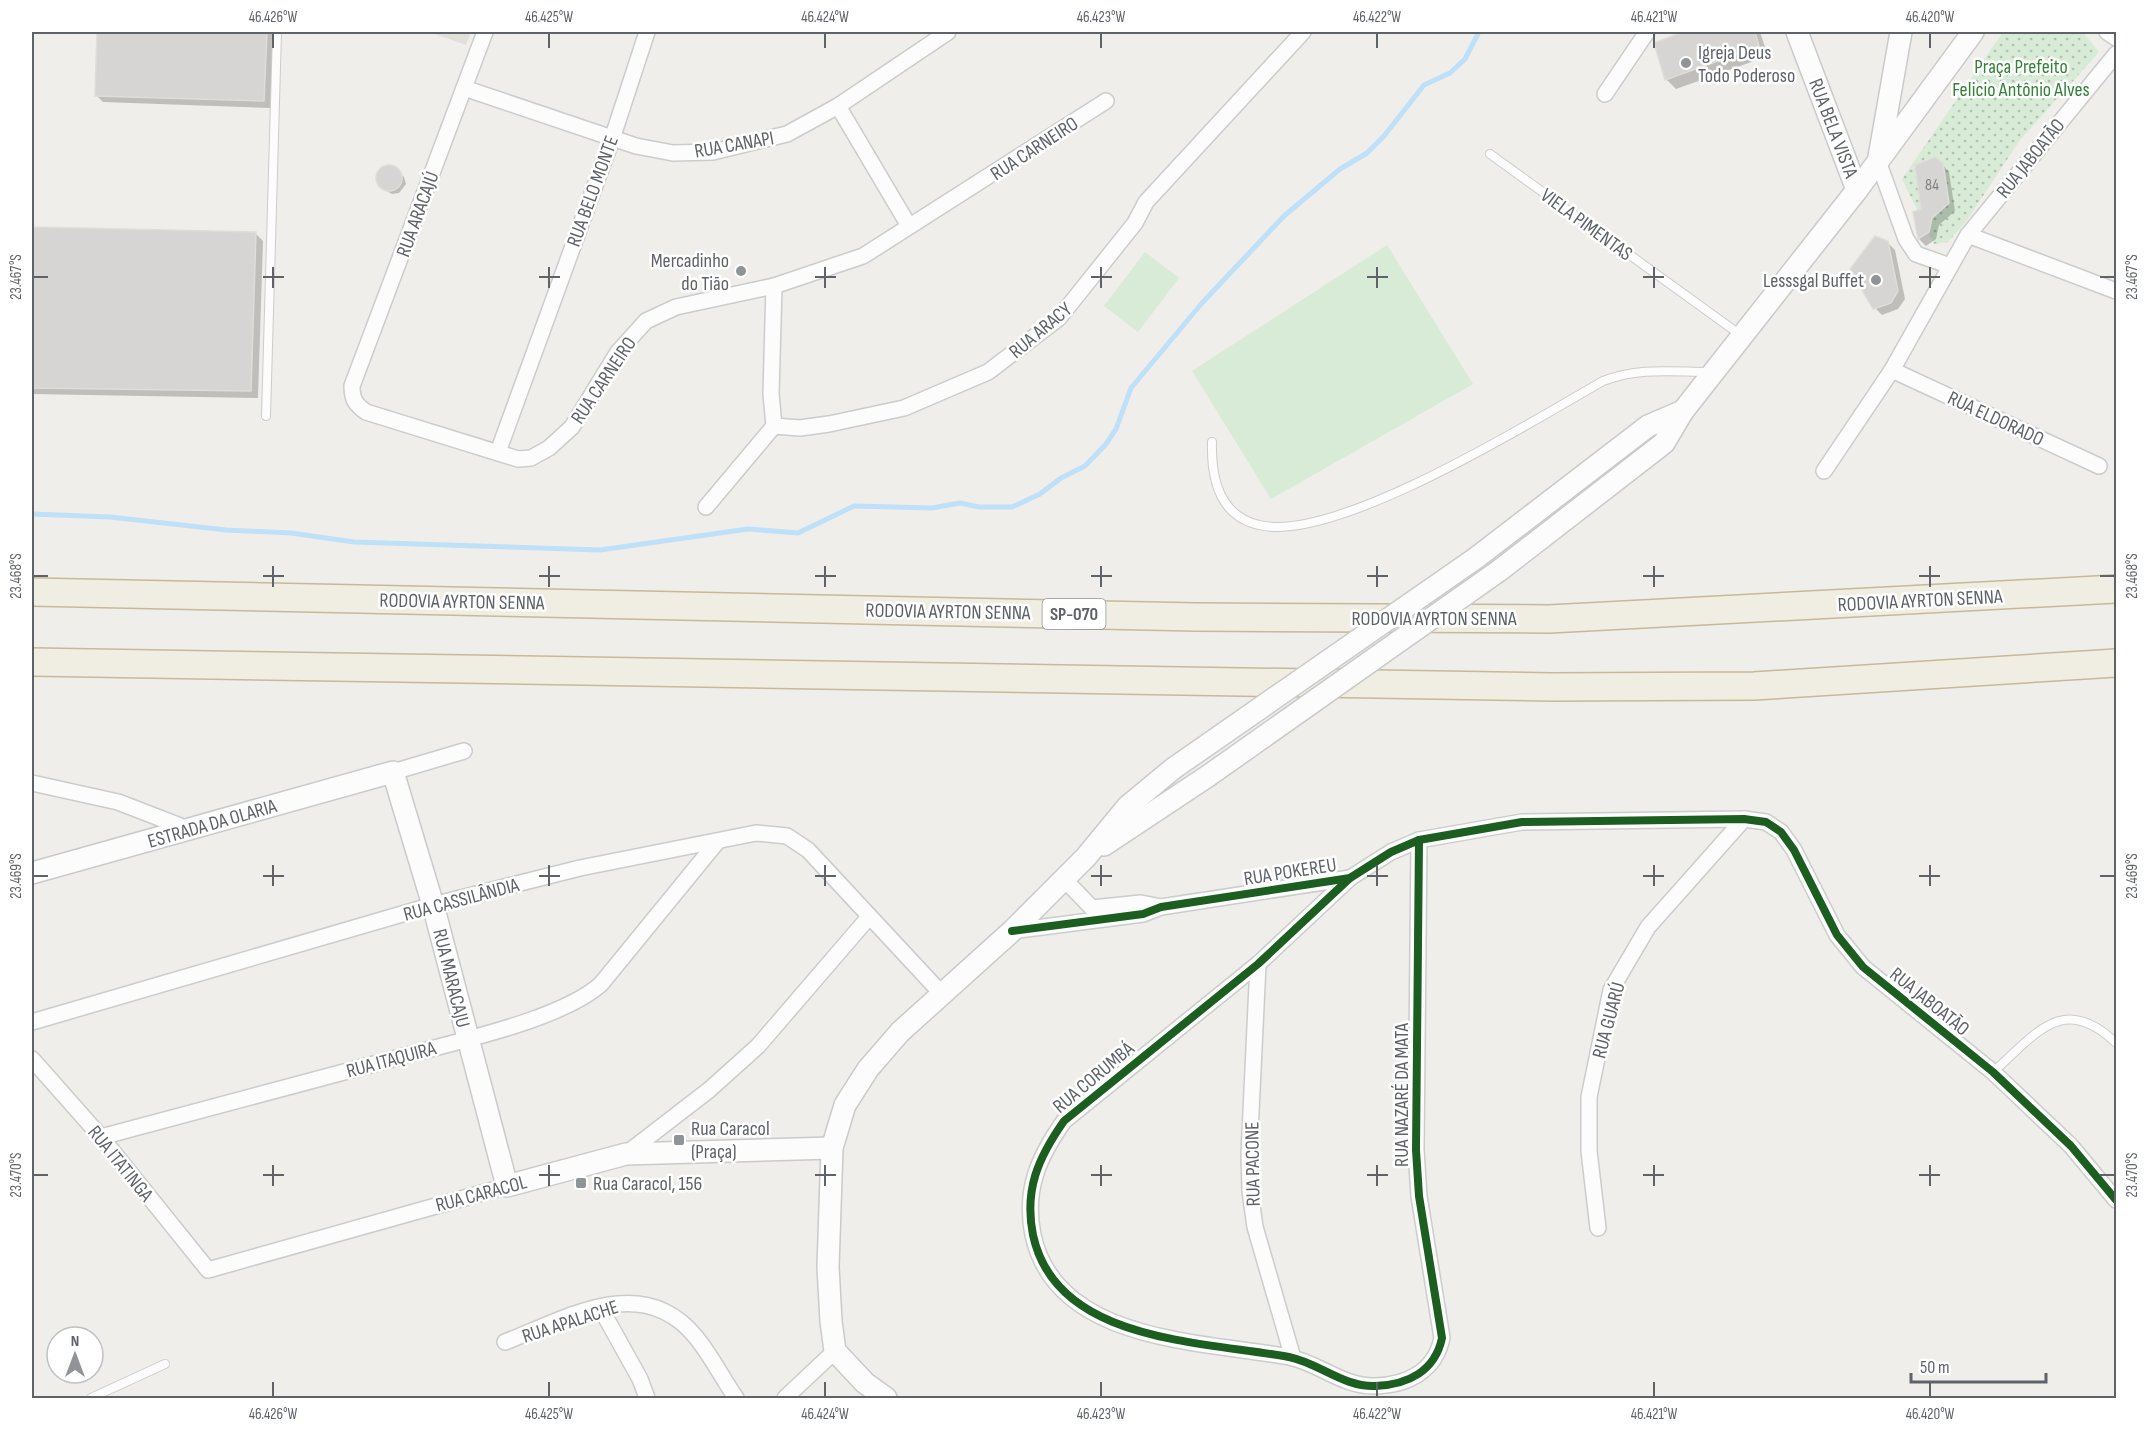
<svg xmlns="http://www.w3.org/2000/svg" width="2148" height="1430" viewBox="0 0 2148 1430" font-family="'Sofia Sans Condensed',sans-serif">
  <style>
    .education { fill: #e2e0da }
    .park { fill: url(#park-dots) }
    .garden { fill: #d8ebd6 }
    .shadow { fill: #0003 }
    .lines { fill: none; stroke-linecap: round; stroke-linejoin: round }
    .stream { stroke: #bfe0f9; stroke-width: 5 }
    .building { fill: #d6d5d3; stroke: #deddd9; stroke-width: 1.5 }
    .lane-casing { stroke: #cbcccc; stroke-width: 10 }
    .street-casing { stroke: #cbcccc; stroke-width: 18 }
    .secondary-casing { stroke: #cacacb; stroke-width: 24 }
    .highway-casing { stroke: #c8b996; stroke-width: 30 }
    .lane { stroke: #fdfcfc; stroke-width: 8 }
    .street { stroke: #fdfcfc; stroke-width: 15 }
    .secondary { stroke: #fdfcfc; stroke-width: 21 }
    .highway { stroke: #f0ede3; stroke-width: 27 }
    .secondary-bridge-casing { stroke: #cacacb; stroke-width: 24; stroke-linecap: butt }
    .secondary-bridge { stroke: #fdfcfc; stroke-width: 21 }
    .cycleway-casing { stroke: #fff; stroke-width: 11 }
    .cycleway { stroke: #1b5e20; stroke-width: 8 }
    .ticks { fill: none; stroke: #5f6368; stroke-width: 2 }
    .poi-dot { fill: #919496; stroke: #fff; stroke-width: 2 }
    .labels { text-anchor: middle; stroke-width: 5; stroke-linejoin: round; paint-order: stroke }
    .number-label { font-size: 16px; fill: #7e8184 }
    .shield { fill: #fff; stroke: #8f9295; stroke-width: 1.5 }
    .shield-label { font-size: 18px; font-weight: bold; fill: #5f6368 }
    .poi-label { font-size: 20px; fill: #5f6368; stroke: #fff; text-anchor: start }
    .park-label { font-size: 20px; fill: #348238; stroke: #fff }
    .street-label { font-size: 20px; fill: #5f6368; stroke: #fff }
    .neatline { fill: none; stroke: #5f6368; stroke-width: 2 }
    .ticks-label { font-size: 15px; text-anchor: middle; fill: #5f6368 }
  </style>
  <defs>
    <pattern id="park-dots" width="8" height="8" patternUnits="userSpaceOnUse" patternTransform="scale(1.5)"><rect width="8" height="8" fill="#d8ebd6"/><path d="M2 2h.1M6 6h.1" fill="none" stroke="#b2c2b1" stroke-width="1.8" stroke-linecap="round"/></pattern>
  </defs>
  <rect width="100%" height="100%" fill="#efeeea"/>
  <path class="education" d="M429,32h42l-5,13z"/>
  <path class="park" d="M2003,32h80l16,20 -79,88 -53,80 -19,22 -14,2 -32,-65z"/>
  <g class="garden">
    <path d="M1387,245l86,139 -202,115 -79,-128z"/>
    <path d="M1145,252l34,26 -41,54 -34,-26z"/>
  </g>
  <g class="shadow">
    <path d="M98,32h176l-3,76 -168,-6 -7,-7z"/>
    <path d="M1685,32h75l8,24 -92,33 -10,-10z"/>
    <path d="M1942,164l7,8 6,39 -16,14 -3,14 -10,7 -7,-7 -5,-26 9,-3z"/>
    <path d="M390,167l14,10 2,7 -7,9 -7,1 -7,-4 -8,-13 3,-6z"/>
    <path d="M32,228l224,6 7,7 -5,157 -226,-4z"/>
    <path d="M1887,242l8,8 10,49 -7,10 -16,6 -7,-7z"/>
  </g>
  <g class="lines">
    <path class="stream" d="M32,514l78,3 116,13 65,3 63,9 246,8 148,-21 50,4 56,-27 78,2 28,-5 19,4h33l28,-13 21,-16 24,-12 21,-22 10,-15 15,-41 71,-85 82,-87 56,-47 27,-16 17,-17 40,-51 26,-12 15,-14 14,-27"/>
  </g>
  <g class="building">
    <path d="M97,32h170l-3,69 -169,-5z"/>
    <path d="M1683,32h72l4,14 -94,34 -11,-37z"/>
    <path d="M1935,157l8,6 6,40 -17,15 -3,14 -11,7 -5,-27 8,-3 -6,-44z"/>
    <circle cx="389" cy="178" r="13"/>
    <path d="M32,227l224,5 -5,159 -219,-3z"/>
    <path d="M1875,236l13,5 10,50 -7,12 -18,6 -23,-40z"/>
  </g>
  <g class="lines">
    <g class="lane-casing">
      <g id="lane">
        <path d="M1490,154l252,182"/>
        <path d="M266,416l11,-384"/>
        <path d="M1212,442c-1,36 7,74 47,83 76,19 274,-104 344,-144 38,-14 68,-9 107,-9"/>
        <path d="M1993,1072c43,-38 70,-80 123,-29"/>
        <path d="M91,1398l74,-34"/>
      </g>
    </g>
    <g class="street-casing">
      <g id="street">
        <path d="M485,32l-133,354c0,13 3,18 14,26l152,47 13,-1 18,-10 23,-21 46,-75 28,-31 30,-14 98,-21 89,-30 243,-155"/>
        <path d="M2107,32l9,6"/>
        <path d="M464,88l172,58 37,7 40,-1 74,-18 51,-28 110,-74"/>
        <path d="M1605,94l42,-62"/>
        <path d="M838,106l71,120"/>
        <path d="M1878,161l28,78 10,15 34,12"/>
        <path d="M1968,235l148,56"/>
        <path d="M1892,370l207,96"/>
        <path d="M774,426l26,2 29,-4 75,-16 84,-36 71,-54 76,-95 11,-21 157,-170"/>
        <path d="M498,452l114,-313 35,-107"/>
        <path d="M1824,471l68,-101 76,-135 148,-181"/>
        <path d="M706,507l68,-81 -3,-32 3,-108"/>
        <path d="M393,772l71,-21"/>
        <path d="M32,783l86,19 70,27"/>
        <path d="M1350,878l-92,86 -194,157c-26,37 -40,69 -31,114 23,108 170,106 256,122 30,6 54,30 86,29 33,-1 60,-15 67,-48l-23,-142 -3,-46 3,-310"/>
        <path d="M1064,879l28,29 49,-5 20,4"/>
        <path d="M1012,931l131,-17 18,-7 189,-29 41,-26 28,-12 103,-18 222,-3 22,3 15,10 13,18 43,85 26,32 130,105 78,74 45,54"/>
        <path d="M1258,964l-9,190 1,37 5,36 38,131"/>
        <path d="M32,1022l401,-117 147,-37 176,-35 31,3 21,14 133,143"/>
        <path d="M32,1059l69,78 107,133 299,-84"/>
        <path d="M101,1137c100,-27 200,-54 299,-80 54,-15 161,-37 201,-73l116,-142"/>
        <path d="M626,1154l83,-64 49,-44 111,-129"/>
        <path d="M1598,1228l-9,-77v-54l22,-107 37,-63 96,-108"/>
        <path d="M600,1307l40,72 7,19"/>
        <path d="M505,1342c62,-24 137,-70 190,-6 16,19 27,42 41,62"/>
        <path d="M785,1398l50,-47"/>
      </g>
    </g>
    <g class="secondary-casing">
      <g id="secondary">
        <path d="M1797,32l60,158"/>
        <path d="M1879,157l22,-125"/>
        <path d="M1476,558l172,-132 35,-15"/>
        <path d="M1500,570l164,-127 19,-32 174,-221 116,-158"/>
        <path d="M1104,845l104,-69"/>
        <path d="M32,873l361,-101 40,133 74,281 119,-32 206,-6"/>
        <path d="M886,1398l-21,-15 -30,-32 -4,-30 -3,-54 4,-119 13,-43 23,-36 32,-37 112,-101 74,-74 42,-51 46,-38"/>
      </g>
    </g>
    <g class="highway-casing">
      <g id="highway">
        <path d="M32,592l1164,25 353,2 567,-30"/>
        <path d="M32,662l1520,25 202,-1 362,-23"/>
      </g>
    </g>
    <use href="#lane" class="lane"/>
    <use href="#street" class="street"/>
    <use href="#secondary" class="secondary"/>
    <use href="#highway" class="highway"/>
    <g class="secondary-bridge-casing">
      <g id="secondary-bridge">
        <path d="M1174,768l302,-210"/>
        <path d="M1208,776l292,-206"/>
      </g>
    </g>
    <use href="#secondary-bridge" class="secondary-bridge"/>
    <g class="cycleway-casing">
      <g id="cycleway">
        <path d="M1350,878l-92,86 -194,157c-26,37 -40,69 -31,114 23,108 170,106 256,122 30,6 54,30 86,29 33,-1 60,-15 67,-48l-23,-142 -3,-46 3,-310"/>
        <path d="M1012,931l131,-17 18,-7 189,-29 41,-26 28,-12 103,-18 222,-3 22,3 15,10 13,18 43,85 26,32 130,105 78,74 45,54"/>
      </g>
    </g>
    <use href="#cycleway" class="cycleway"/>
  </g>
  <path class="ticks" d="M273,33v15M549,33v15M825,33v15M1101,33v15M1377,33v15M1654,33v15M1930,33v15M273,267v21M549,267v21M825,267v21M1101,267v21M1377,267v21M1654,267v21M1930,267v21M33,277h15M263,277h21M539,277h21M815,277h21M1091,277h21M1367,277h21M1643,277h21M1919,277h21M2100,277h15M273,566v21M549,566v21M825,566v21M1101,566v21M1377,566v21M1654,566v21M1930,566v21M33,576h15M263,576h21M539,576h21M815,576h21M1091,576h21M1367,576h21M1643,576h21M1919,576h21M2100,576h15M273,865v21M549,865v21M825,865v21M1101,865v21M1377,865v21M1654,865v21M1930,865v21M33,876h15M263,876h21M539,876h21M815,876h21M1091,876h21M1367,876h21M1643,876h21M1919,876h21M2100,876h15M273,1165v21M549,1165v21M825,1165v21M1101,1165v21M1377,1165v21M1654,1165v21M1930,1165v21M33,1175h15M263,1175h21M539,1175h21M815,1175h21M1091,1175h21M1367,1175h21M1643,1175h21M1919,1175h21M2100,1175h15M273,1382v15M549,1382v15M825,1382v15M1101,1382v15M1377,1382v15M1654,1382v15M1930,1382v15"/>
  <g class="poi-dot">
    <circle cx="1686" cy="63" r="6"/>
    <circle cx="741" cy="271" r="6"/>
    <circle cx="1876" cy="280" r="6"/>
    <rect x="673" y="1134" width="12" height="12" rx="3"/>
    <rect x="575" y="1177" width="12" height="12" rx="3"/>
  </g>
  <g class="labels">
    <g class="number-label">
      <text x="1932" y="190">84</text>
    </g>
    <rect class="shield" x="1042.5" y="599" width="63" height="30" rx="4.5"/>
    <g class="shield-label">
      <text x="1074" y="620">SP-070</text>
    </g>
    <g class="poi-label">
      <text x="1698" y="59">Igreja Deus<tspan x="1698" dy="23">Todo Poderoso</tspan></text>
      <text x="729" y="267" text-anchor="end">Mercadinho<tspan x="729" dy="23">do Tião</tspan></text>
      <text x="1864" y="287" text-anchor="end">Lesssgal Buffet</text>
      <text x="691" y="1135">Rua Caracol<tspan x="691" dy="23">(Praça)</tspan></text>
      <text x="593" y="1190">Rua Caracol, 156</text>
    </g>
    <g class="park-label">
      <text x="2021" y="73">Praça Prefeito<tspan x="2021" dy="23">Felicio Antônio Alves</tspan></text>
    </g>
    <g class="street-label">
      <text transform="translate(1834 128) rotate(69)" y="7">RUA BELA VISTA</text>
      <text transform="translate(734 144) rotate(-10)" y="7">RUA CANAPI</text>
      <text transform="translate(1034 148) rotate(-33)" y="7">RUA CARNEIRO</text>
      <text transform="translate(2030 158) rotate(-51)" y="7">RUA JABOATÃO</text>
      <text transform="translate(592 191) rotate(-70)" y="7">RUA BELO MONTE</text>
      <text transform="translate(417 214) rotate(-70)" y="7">RUA ARACAJÚ</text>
      <text transform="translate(1587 224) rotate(36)" y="7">VIELA PIMENTAS</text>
      <text transform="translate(1040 330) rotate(-40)" y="7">RUA ARACY</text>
      <text transform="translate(603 380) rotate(-56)" y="7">RUA CARNEIRO</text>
      <text transform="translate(1996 418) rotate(25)" y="7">RUA ELDORADO</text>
      <text transform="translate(1920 600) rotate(-3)" y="7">RODOVIA AYRTON SENNA</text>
      <text transform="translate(462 601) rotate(1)" y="7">RODOVIA AYRTON SENNA</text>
      <text transform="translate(948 611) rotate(1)" y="7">RODOVIA AYRTON SENNA</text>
      <text x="1434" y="625">RODOVIA AYRTON SENNA</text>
      <text transform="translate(212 823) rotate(-16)" y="7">ESTRADA DA OLARIA</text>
      <text transform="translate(1290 871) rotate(-9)" y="7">RUA POKEREU</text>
      <text transform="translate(461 899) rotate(-15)" y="7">RUA CASSILÂNDIA</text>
      <text transform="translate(452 978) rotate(76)" y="7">RUA MARACAJU</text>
      <text transform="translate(1930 1001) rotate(39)" y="7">RUA JABOATÃO</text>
      <text transform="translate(1608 1020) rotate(-75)" y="7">RUA GUARÚ</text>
      <text transform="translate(391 1059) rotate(-15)" y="7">RUA ITAQUIRA</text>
      <text transform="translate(1093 1077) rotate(-40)" y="7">RUA CORUMBÁ</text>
      <text transform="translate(1401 1095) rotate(-90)" y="7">RUA NAZARÉ DA MATA</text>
      <text transform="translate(121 1163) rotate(51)" y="7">RUA ITATINGA</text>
      <text transform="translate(1252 1164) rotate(-91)" y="7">RUA PACONE</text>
      <text transform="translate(481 1193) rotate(-15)" y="7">RUA CARACOL</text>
      <text transform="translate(570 1321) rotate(-18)" y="7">RUA APALACHE</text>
    </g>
  </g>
  <rect width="2148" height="1430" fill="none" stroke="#ffffff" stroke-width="66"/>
  <g transform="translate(75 1355)"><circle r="28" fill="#ffffff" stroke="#bfc1c3" stroke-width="1.5"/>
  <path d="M0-4.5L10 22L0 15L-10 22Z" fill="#919496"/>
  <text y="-9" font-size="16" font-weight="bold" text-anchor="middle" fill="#5f6368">N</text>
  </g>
  <path d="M1911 1373v9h135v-9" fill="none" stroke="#5f6368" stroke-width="3"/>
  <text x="1920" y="1373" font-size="18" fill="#5f6368" stroke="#ffffff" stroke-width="4.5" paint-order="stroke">50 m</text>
  <rect x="33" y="33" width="2082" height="1364" class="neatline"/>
  <g class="ticks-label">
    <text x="273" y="22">46.426°W</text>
    <text x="549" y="22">46.425°W</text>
    <text x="825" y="22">46.424°W</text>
    <text x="1101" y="22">46.423°W</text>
    <text x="1377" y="22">46.422°W</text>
    <text x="1654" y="22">46.421°W</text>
    <text x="1930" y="22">46.420°W</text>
    <text transform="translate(16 277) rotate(-90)" y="5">23.467°S</text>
    <text transform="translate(2132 277) rotate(-90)" y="5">23.467°S</text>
    <text transform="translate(16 576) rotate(-90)" y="5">23.468°S</text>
    <text transform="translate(2132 576) rotate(-90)" y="5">23.468°S</text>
    <text transform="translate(16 876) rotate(-90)" y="5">23.469°S</text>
    <text transform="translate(2132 876) rotate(-90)" y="5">23.469°S</text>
    <text transform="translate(16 1175) rotate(-90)" y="5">23.470°S</text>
    <text transform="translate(2132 1175) rotate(-90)" y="5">23.470°S</text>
    <text x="273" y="1419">46.426°W</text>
    <text x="549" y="1419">46.425°W</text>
    <text x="825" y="1419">46.424°W</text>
    <text x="1101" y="1419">46.423°W</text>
    <text x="1377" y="1419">46.422°W</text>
    <text x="1654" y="1419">46.421°W</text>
    <text x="1930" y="1419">46.420°W</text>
  </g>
</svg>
